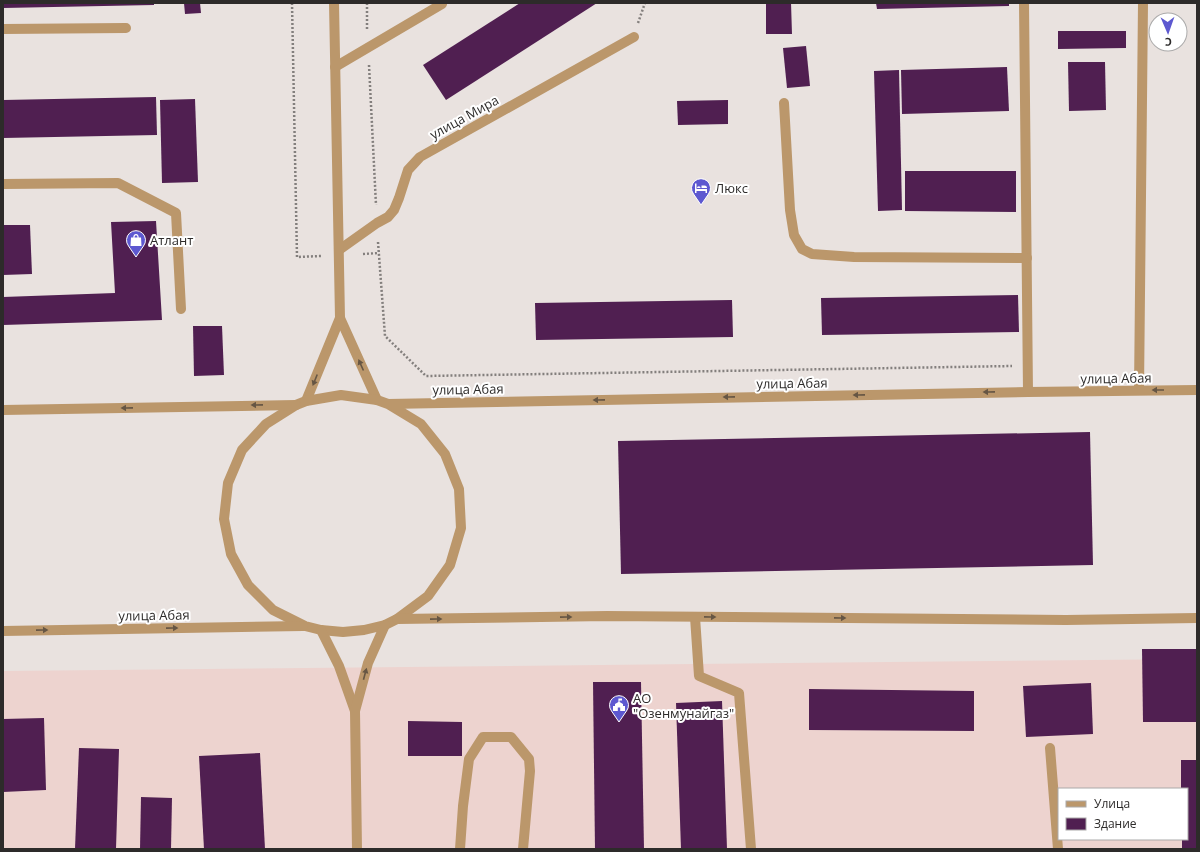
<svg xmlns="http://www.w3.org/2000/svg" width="1200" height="852" viewBox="0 0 1200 852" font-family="'Open Sans',sans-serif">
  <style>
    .industrial { fill: #edd3cf; fill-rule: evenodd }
    .building { fill: #501f51 }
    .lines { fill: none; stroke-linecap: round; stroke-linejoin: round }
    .path { stroke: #837f7d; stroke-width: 2.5; stroke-dasharray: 2 2; stroke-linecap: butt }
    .minor { stroke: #bb976b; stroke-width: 10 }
    .oneway { fill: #665644 }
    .labels { text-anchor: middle; stroke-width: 4; stroke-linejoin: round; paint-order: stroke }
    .street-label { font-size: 13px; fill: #2d2b2a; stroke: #fff }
    .poi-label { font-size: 13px; fill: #2d2b2a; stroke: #fff; text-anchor: start }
  </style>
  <rect width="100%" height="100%" fill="#e9e2df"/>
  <path class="industrial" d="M1197,659v190h-1194v-178zM1059,789h128v50h-128z"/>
  <g class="building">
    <path d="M3,3h151v2l-151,3z"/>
    <path d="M184,3h16l1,10 -16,1z"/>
    <path d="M520,3h77l-151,97 -23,-35z"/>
    <path d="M766,3h25l1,31h-26z"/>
    <path d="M876,3h133v3l-132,3z"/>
    <path d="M1058,31h68v17l-68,1z"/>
    <path d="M806,46l4,40 -23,2 -4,-40z"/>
    <path d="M1068,62h37l1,48 -37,1z"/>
    <path d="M1007,67l2,44 -107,3 -1,-44z"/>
    <path d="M899,70l3,140 -24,1 -4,-140z"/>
    <path d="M156,97l1,38 -154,3v-38z"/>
    <path d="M195,99l3,83 -36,1 -2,-83z"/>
    <path d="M728,100v24l-50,1 -1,-24z"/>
    <path d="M905,171h111v41l-111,-1z"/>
    <path d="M156,221l6,99 -159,5v-28l112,-4 -4,-71z"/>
    <path d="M3,225h27l2,49 -29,1z"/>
    <path d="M1018,295l1,37 -197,3 -1,-37z"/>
    <path d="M732,300l1,37 -197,3 -1,-37z"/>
    <path d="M193,326h29l2,49 -30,1z"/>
    <path d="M1090,432l3,133 -472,9 -3,-133z"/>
    <path d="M1142,649h55v73h-54z"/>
    <path d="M593,682h48l3,167h-49z"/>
    <path d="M1091,683l2,51 -67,3 -3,-51z"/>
    <path d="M809,689l165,2v40l-165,-1z"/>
    <path d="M722,701l5,148h-46l-5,-146z"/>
    <path d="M44,718l2,72 -43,2v-73z"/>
    <path d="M408,721l54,1v34h-54z"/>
    <path d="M79,748l40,1 -3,100h-41z"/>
    <path d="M260,753l5,96h-61l-5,-93z"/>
    <path d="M1181,760h16v89h-15v-10h5v-50h-6z"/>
    <path d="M141,797l31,1 -1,51h-31z"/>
  </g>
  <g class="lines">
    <g class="path">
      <path d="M292,3l5,254 25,-1"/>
      <path d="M367,3v27"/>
      <path d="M638,23l7,-20"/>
      <path d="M369,65l7,140"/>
      <path d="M378,242l7,94 41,40 586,-10"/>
      <path d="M363,254l16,-1"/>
    </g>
    <g class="minor">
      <path d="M1024,3l4,389"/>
      <path d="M3,29l123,-1"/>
      <path d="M335,67l107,-63"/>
      <path d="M784,103l6,107 4,25 8,14 10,5 42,3 173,1"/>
      <path d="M3,184l115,-1 58,30 5,96"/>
      <path d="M339,250l38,-27 11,-6 6,-7 5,-12 9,-28 12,-13 214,-120"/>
      <path d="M340,318l37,82"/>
      <path d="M1139,390l4,-387"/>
      <path d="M306,401l34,-83 -6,-315"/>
      <path d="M388,404l33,20 24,30 14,35 2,39 -11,37 -22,31 -31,23 -12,6 -21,5 -21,2 -22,-2 -16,-4 -32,-16 -25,-25 -17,-31 -7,-35 4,-36 14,-33 24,-26 30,-19 10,-4 35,-6 36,5 11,4 640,-12 169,-2"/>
      <path d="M3,410l293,-5"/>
      <path d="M695,617l4,59 40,17 12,156"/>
      <path d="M397,619l210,-3 459,4 131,-2"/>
      <path d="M321,630l18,36 16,45"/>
      <path d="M3,631l300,-5"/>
      <path d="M1050,748l8,101"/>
      <path d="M357,849l-2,-138 13,-48 17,-38"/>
      <path d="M460,849l3,-43 6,-47 14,-22h28l18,22 1,12 -7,78"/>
    </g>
  </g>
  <defs><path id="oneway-solid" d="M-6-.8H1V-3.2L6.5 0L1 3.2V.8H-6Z"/></defs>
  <g class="oneway">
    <use href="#oneway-solid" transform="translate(361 365) rotate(-114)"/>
    <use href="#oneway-solid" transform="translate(315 380) rotate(112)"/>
    <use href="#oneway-solid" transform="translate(1158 390) rotate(180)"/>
    <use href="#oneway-solid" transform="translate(989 392) rotate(179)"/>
    <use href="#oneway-solid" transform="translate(859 395) rotate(179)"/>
    <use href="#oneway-solid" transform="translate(729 397) rotate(179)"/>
    <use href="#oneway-solid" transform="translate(599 400) rotate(179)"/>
    <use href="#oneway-solid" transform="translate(257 405) rotate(179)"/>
    <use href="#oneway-solid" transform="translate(127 408) rotate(179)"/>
    <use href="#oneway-solid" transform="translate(566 617) rotate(-1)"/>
    <use href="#oneway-solid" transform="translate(710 617) rotate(1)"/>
    <use href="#oneway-solid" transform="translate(840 618) rotate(1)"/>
    <use href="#oneway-solid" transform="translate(436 619) rotate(-1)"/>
    <use href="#oneway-solid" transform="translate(172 628) rotate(-1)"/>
    <use href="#oneway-solid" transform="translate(42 630) rotate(-1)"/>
    <use href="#oneway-solid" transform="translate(365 674) rotate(-75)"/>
  </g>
  <defs>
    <g id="hotel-pin" transform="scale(1)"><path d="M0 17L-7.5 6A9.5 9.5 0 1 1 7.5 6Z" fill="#5d58d0" stroke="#fff"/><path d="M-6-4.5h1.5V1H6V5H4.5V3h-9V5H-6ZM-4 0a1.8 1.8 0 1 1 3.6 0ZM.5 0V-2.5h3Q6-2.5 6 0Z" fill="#fff"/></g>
    <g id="shop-pin" transform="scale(1)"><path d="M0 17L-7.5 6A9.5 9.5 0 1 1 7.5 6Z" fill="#5d58d0" stroke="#fff"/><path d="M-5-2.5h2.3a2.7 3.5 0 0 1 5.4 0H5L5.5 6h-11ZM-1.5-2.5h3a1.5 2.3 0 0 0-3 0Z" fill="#fff"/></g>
    <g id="civic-pin" transform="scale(1)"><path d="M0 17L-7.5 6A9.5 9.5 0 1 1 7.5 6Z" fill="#5d58d0" stroke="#fff"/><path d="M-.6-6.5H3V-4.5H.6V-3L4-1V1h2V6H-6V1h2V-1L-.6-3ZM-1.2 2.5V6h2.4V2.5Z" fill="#fff"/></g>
  </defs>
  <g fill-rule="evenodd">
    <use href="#hotel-pin" x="701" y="188"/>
    <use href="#shop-pin" x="136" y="240"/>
    <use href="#civic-pin" x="619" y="705"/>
  </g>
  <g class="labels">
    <g class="street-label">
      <text transform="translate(464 117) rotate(-29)" y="5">улица Мира</text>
      <text transform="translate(1116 378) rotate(-1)" y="5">улица Абая</text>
      <text transform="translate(792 383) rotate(-1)" y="5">улица Абая</text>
      <text transform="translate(468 389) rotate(-1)" y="5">улица Абая</text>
      <text transform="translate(154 615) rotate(-1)" y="5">улица Абая</text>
    </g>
    <g class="poi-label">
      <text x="715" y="193">Люкс</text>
      <text x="150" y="245">Атлант</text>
      <text x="633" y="703">АО<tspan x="633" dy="15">"Озенмунайгаз"</tspan></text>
    </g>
  </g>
  <rect width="1200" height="852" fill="none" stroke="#2d2b2a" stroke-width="8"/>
  <rect x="1058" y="788" width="130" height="52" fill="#ffffff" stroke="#abaaaa"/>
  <rect x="1066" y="801" width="20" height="6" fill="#bb976b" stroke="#abaaaa"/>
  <text x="1094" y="808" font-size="12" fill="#2d2b2a">Улица</text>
  <rect x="1066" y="818" width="20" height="12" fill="#501f51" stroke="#abaaaa"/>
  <text x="1094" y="828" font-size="12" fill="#2d2b2a">Здание</text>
  <g transform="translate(1168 32) rotate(178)"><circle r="19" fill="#ffffff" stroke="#abaaaa"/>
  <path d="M0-3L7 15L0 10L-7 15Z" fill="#5d58d0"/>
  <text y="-6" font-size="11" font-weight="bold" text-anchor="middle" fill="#2d2b2a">С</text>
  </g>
</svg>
